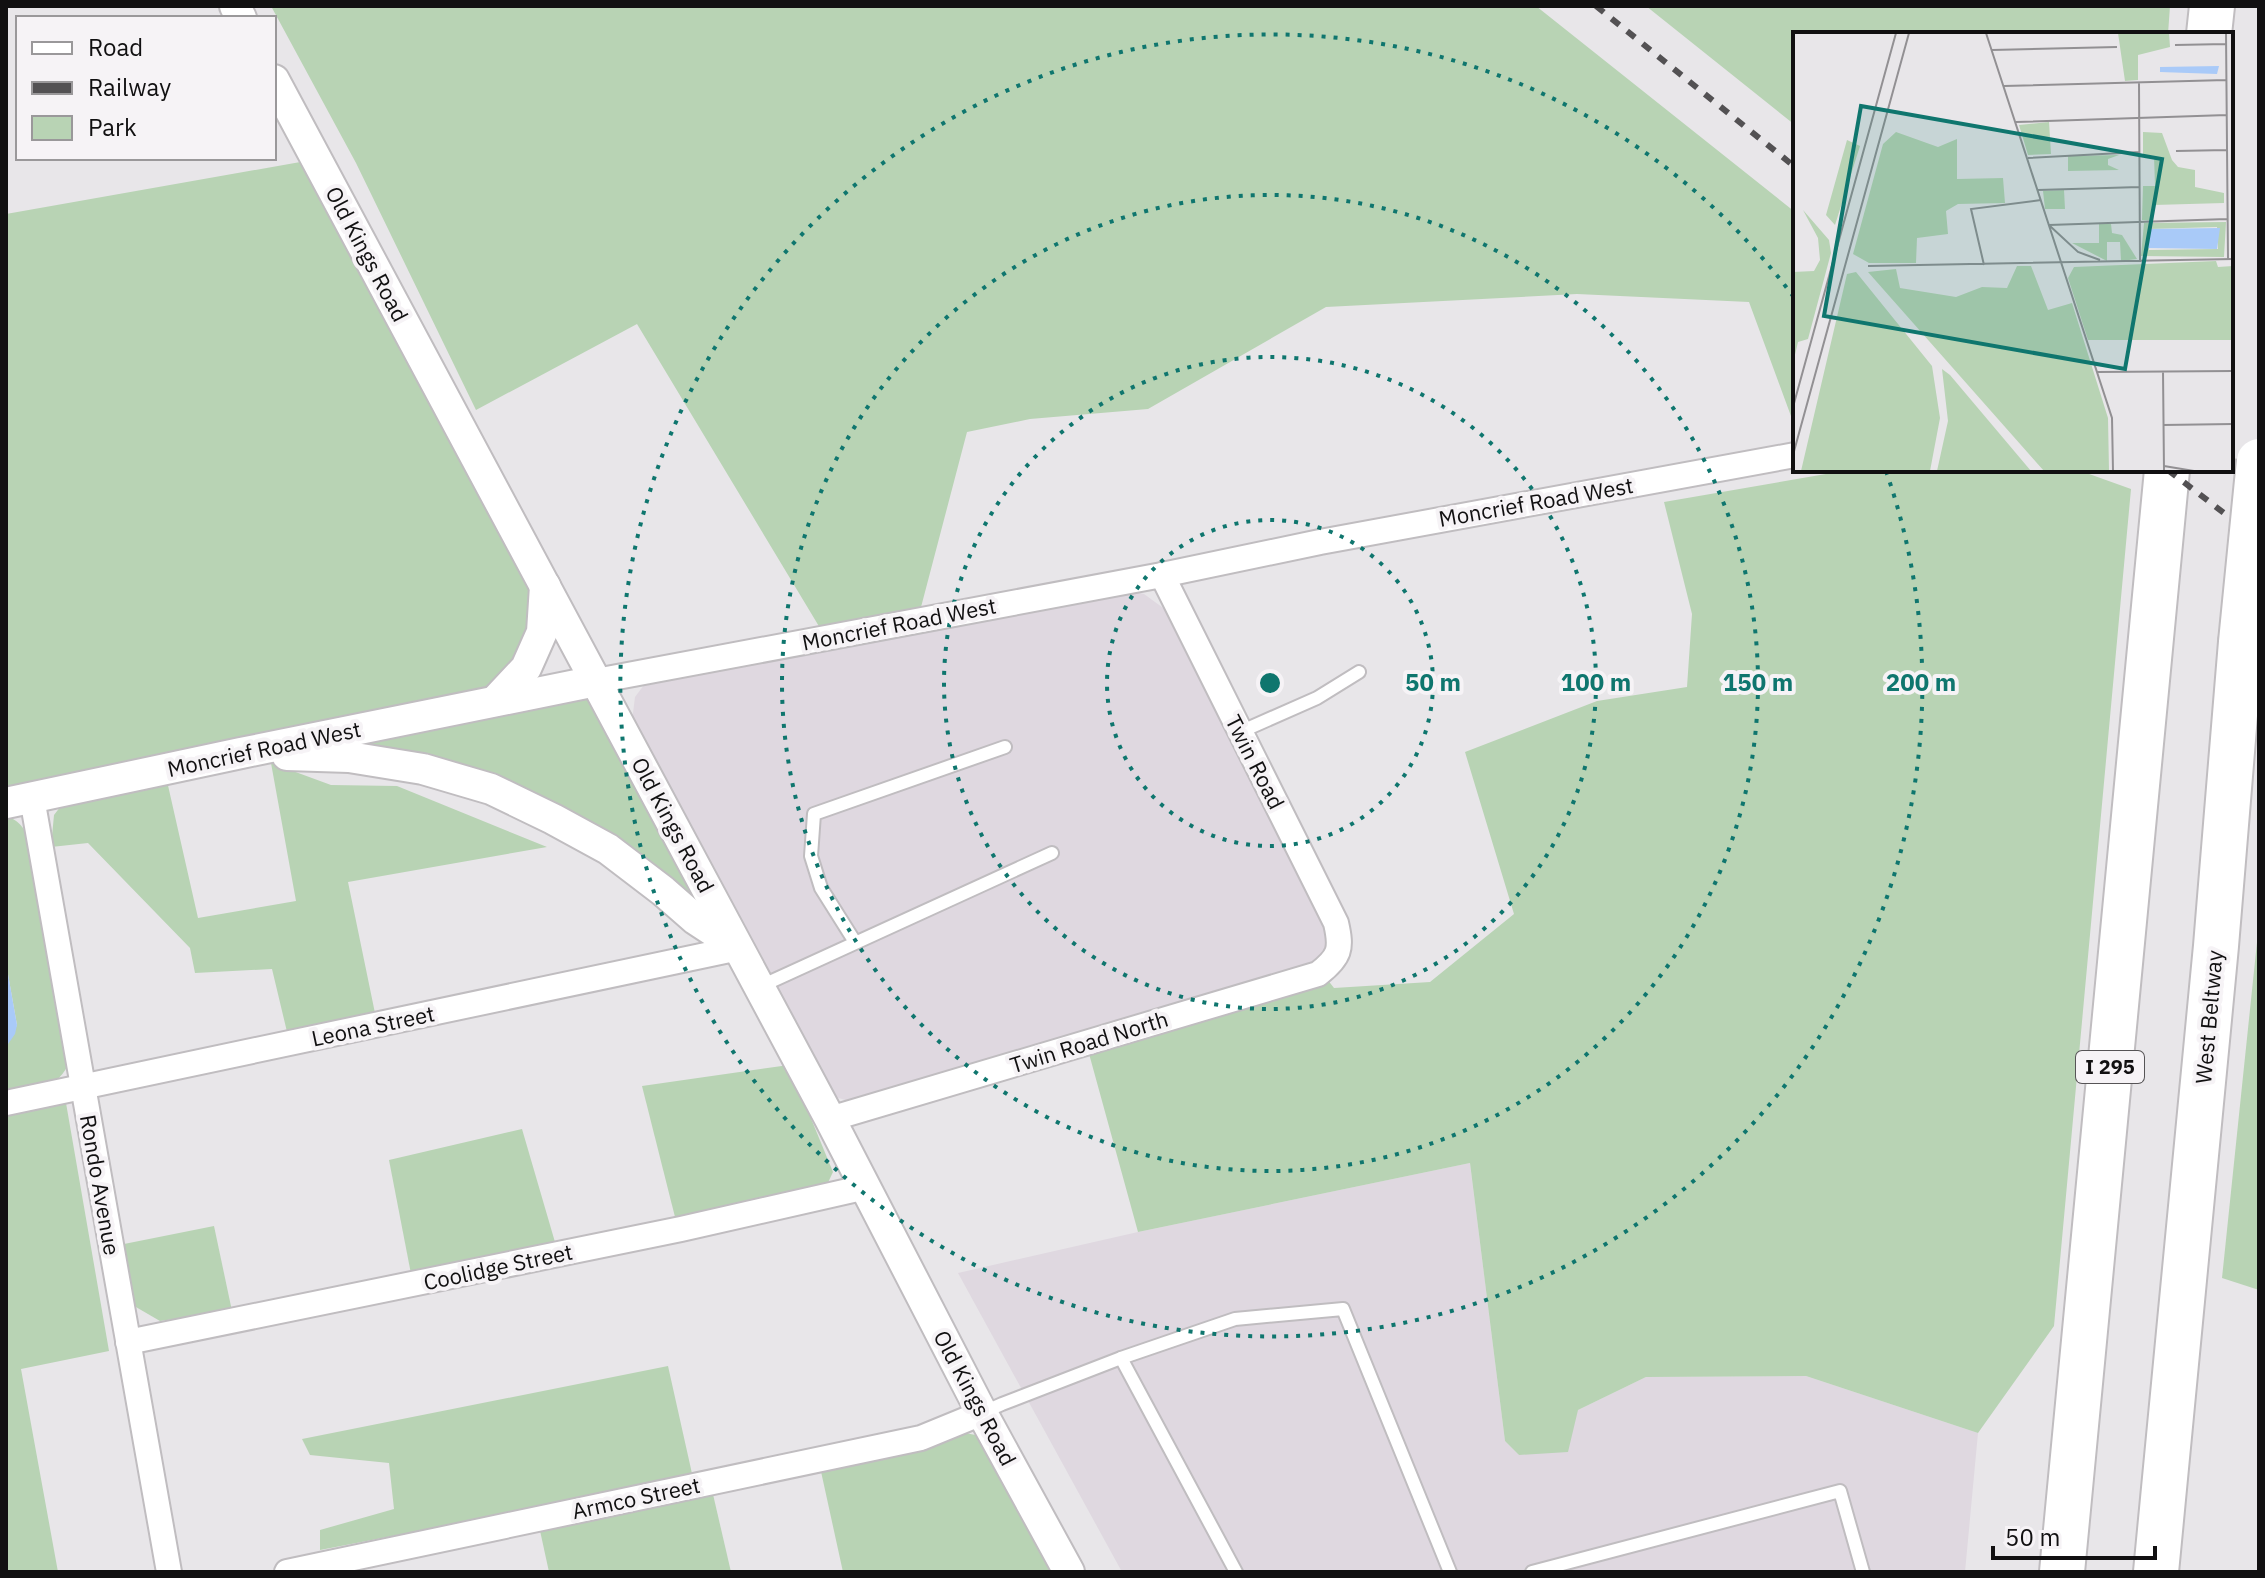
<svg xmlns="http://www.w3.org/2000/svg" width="2265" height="1578" viewBox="0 0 2265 1578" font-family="'IBM Plex Sans',sans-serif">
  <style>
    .built { fill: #dfd8e0 }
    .green { fill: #b8d3b4 }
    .water { fill: #a9caf8 }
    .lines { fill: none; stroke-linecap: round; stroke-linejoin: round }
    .service-casing { stroke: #c0bdc0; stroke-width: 16 }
    .minor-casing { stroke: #c0bdc0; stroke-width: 28 }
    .tertiary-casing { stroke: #c0bdc0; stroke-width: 34 }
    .motorway-casing { stroke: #c0bdc0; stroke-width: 48 }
    .service { stroke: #fff; stroke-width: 12 }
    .minor { stroke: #fff; stroke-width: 24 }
    .tertiary { stroke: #fff; stroke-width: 30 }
    .motorway { stroke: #fff; stroke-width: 44 }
    .rail { stroke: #535153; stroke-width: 6; stroke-dasharray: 10 10; stroke-linecap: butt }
    .motorway-bridge-casing { stroke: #c0bdc0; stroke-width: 48; stroke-linecap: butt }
    .motorway-bridge { stroke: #fff; stroke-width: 44 }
    .ring { fill: none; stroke: #0f766e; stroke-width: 4; stroke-dasharray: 4 8 }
    .labels { text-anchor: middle; stroke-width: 8; stroke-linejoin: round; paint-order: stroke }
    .shield { fill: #f6f3f6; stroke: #565456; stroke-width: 2 }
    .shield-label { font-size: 20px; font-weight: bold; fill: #111011 }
    .street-label { font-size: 22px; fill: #111011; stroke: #f6f3f6 }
    .inset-road { fill: none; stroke: #929093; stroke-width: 2 }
    .view { fill: #0f766e; fill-opacity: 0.15; stroke: #0f766e; stroke-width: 4 }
    .inset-edge { fill: none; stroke: #111011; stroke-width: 4 }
    .centre { fill: #0f766e; stroke: #f6f3f6; stroke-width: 4 }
    .ring-label { font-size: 24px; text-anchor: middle; font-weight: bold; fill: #0f766e; stroke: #f6f3f6; stroke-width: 8; stroke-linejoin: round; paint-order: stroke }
  </style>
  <rect width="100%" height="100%" fill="#e8e6e9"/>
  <g class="built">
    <path d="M1126,590l18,4 22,16 161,317 -2,23 -23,20 -450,132 -20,-6 -200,-375 3,-24 12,-16z"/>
    <path d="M1470,1163l35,278 14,14 59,-45 68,-33 160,-1 172,57 -13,139h-843l-164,-299 180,-41z"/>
  </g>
  <g class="green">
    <path d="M271,6h1265l259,206v215l-46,-125 -172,-8 -251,13 -178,102 -118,10 -63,13 -47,179 -100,17 -183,-304 -161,86 -120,-247z"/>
    <path d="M1646,6h524l-2,28h-373v91z"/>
    <path d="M306,161l225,424 2,32 -13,38 -19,23 -33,18 -462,96v-578z"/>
    <path d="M1849,470h229l53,19 -77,837 -76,107 -172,-57 -160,1 -68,33 -10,42 -49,3 -14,-14 -35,-278 -332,69 -50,-182 239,-71 7,9 96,-6 84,-68 -49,-162 132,-51 90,-14 5,-73 -28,-112z"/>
    <path d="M571,697l16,3 15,12 103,197 -97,-70 -276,-90z"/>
    <path d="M271,763l60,22 66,1 150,61 -199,35 28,136 -88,18 -16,-67 -77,4 -5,-25 -102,-105 -37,4 3,-32 10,-13 103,-21 31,137 98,-17z"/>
    <path d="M6,817c14,2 19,14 26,25l38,218c-11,30 -36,30 -64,37v-50l11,-22 -11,-62z"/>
    <path d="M2259,923v367l-37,-12z"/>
    <path d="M789,1065l44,107 -8,17 -149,32 -34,-135z"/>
    <path d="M66,1103l43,248 -88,18 37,203h-52v-460z"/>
    <path d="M522,1129l35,120 -145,30 -23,-119z"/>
    <path d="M214,1226l18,85 -72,10 -31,-18 -10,-58z"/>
    <path d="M668,1366l25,112 -373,72v-20l74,-21 -5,-46 -79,-8 -8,-16z"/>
    <path d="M965,1433l16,3 78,136h-216l-23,-105z"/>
    <path d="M712,1490l19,82h-182l-10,-46z"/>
  </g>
  <path class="water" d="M6,963l11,62 -2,9 -9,13z"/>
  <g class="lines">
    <g class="service-casing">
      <g id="service">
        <path d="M1240,732l77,-34 42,-26"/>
        <path d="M855,942l-34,-54 -10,-32 3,-42 191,-67"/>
        <path d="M759,987l293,-134"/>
        <path d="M1121,1358l115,214"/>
        <path d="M982,1413l20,-9 119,-46 114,-39 108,-10 107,263"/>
        <path d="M1532,1572l308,-81 23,81"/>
      </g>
    </g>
    <g class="minor-casing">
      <g id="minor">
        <path d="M596,681l566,-106 158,-33 475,-87"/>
        <path d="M32,798l137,774"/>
        <path d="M6,1103l733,-155"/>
        <path d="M830,1119l488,-145c22,-17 24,-25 18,-51l-174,-348"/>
        <path d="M128,1342l553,-113 185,-42"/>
        <path d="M287,1572l634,-134 61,-25"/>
      </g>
    </g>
    <g class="tertiary-casing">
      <g id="tertiary">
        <path d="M235,6l6,12"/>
        <path d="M274,80l556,1039 152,294 87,159"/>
        <path d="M495,701l31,-33 16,-36 3,-46"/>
        <path d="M287,755l62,2 74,12 68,20 62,30 55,30 55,42 32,28 41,27"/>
        <path d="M6,803l235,-50 355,-72"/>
      </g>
    </g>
    <g class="motorway-casing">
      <g id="motorway">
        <path d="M2209,34l3,-28"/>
        <path d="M2062,1572l105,-1102"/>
        <path d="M2156,1572l60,-626 25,-304"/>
      </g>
    </g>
    <use href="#service" class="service"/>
    <use href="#minor" class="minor"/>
    <use href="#tertiary" class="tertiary"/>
    <use href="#motorway" class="motorway"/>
    <g class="rail">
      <path d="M1596,6l199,161"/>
      <path d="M2168,470l91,70"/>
    </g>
    <g class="motorway-bridge-casing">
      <path id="motorway-bridge" d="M2241,642l18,-181"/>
    </g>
    <use href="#motorway-bridge" class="motorway-bridge"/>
  </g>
  <g class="ring">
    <circle cx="1270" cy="683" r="163"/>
    <circle cx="1270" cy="683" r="326"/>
    <circle cx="1270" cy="683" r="488"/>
    <path d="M1886 471A651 651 0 1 1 1793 296"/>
  </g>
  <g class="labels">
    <rect class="shield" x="2076" y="1051" width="68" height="32" rx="6"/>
    <g class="shield-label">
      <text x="2110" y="1074">I 295</text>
    </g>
    <g class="street-label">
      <text transform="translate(367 254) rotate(62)" y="8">Old Kings Road</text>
      <text transform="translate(1536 502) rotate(-10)" y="8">Moncrief Road West</text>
      <text transform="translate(899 624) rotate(-11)" y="8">Moncrief Road West</text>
      <text transform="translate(264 749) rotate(-12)" y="8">Moncrief Road West</text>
      <text transform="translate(1255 762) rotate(63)" y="8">Twin Road</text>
      <text transform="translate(673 825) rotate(62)" y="8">Old Kings Road</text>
      <text transform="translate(2209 1017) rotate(-85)" y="8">West Beltway</text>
      <text transform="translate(373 1026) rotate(-12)" y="8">Leona Street</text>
      <text transform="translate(1089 1042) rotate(-17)" y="8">Twin Road North</text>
      <text transform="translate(100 1185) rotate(80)" y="8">Rondo Avenue</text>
      <text transform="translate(498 1267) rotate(-12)" y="8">Coolidge Street</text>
      <text transform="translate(975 1398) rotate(62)" y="8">Old Kings Road</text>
      <text transform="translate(636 1498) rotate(-12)" y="8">Armco Street</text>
    </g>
  </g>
  <g transform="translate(1793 32)">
    <rect width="440" height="440" fill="#e8e6e9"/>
    <path d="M325,1h51l1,14 -32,8v25l-13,1zM256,90l2,32 -23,1 -9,-30zM103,100l42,15 19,-8v40l46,-1 2,25 -47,1 -12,7 2,23 -31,4 -1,25h-47l-16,-9 30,-110zM350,100l19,1 10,27 6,7 17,3v17l29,6v10l-70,2 -1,16 -11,-1 1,-34h12l-1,-30 -11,-1zM54,108l13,6 -25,79 -9,-10zM326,123l-11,4v6l11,5 -51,1v-15zM271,158l1,19h-20l-2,-18zM10,178l26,30 2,13 -23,86 -10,3 -5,21v-91l21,-1 6,-11 -2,-22zM433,190l-2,35 -83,-1 3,-33zM424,195l1,22 -69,1v-21zM306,192h12l1,9 10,2 15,24 -16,2 -1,-19h-13v19l-35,-18h27zM423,229l2,6 15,-1v74h-145l-20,-62 6,-11zM224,234h14l17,44 24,-7 36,115 1,53h-65l-176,-199 28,-3 4,19 56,9 26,-10 25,1zM63,240l76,94 8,52 -10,53h-129l46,-197zM149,337l8,6 81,96h-94l11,-50z" fill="#b8d3b4" fill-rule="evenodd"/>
    <path d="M426,34l-2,8 -57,-2v-5zM427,196l-3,21 -70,-1 2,-19z" fill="#a9caf8"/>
    <path class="inset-road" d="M193,1l126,385 1,53M433,1l2,226M382,13l51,-1M199,18l125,-3M346,51l1,179M211,54l222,-6M223,90l211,-7M383,119l51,-1M235,126l112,-6M245,158l102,-3M256,193l178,-6M257,194l28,26 22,8M191,233l-13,-56 70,-9M75,234l365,-7M370,339l1,100M304,340l136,-1M0,375l103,-374M370,393l70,-1M0,423l116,-422M371,434l30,5"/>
    <path class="view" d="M68,74l301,53 -37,210 -301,-53z"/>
    <rect width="440" height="440" class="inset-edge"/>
  </g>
  <circle cx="1270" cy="683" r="12" class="centre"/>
  <g class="ring-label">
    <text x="1433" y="691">50 m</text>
    <text x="1596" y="691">100 m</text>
    <text x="1758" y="691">150 m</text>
    <text x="1921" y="691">200 m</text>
  </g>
  <rect width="2265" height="1578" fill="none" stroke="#111011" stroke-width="16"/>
  <rect x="16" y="16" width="260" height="144" fill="#f6f3f6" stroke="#9a989a" stroke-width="2"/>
  <rect x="32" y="42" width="40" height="12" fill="#ffffff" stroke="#9a989a" stroke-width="2"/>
  <text x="88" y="56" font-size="24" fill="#111011">Road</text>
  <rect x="32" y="82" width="40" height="12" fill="#535153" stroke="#9a989a" stroke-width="2"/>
  <text x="88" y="96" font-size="24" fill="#111011">Railway</text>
  <rect x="32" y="116" width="40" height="24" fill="#b8d3b4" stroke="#9a989a" stroke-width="2"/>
  <text x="88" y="136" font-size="24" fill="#111011">Park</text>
  <path d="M1993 1546v12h162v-12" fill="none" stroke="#111011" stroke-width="4"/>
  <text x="2005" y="1546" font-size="24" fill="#111011" stroke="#f6f3f6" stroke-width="6" paint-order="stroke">50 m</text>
</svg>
